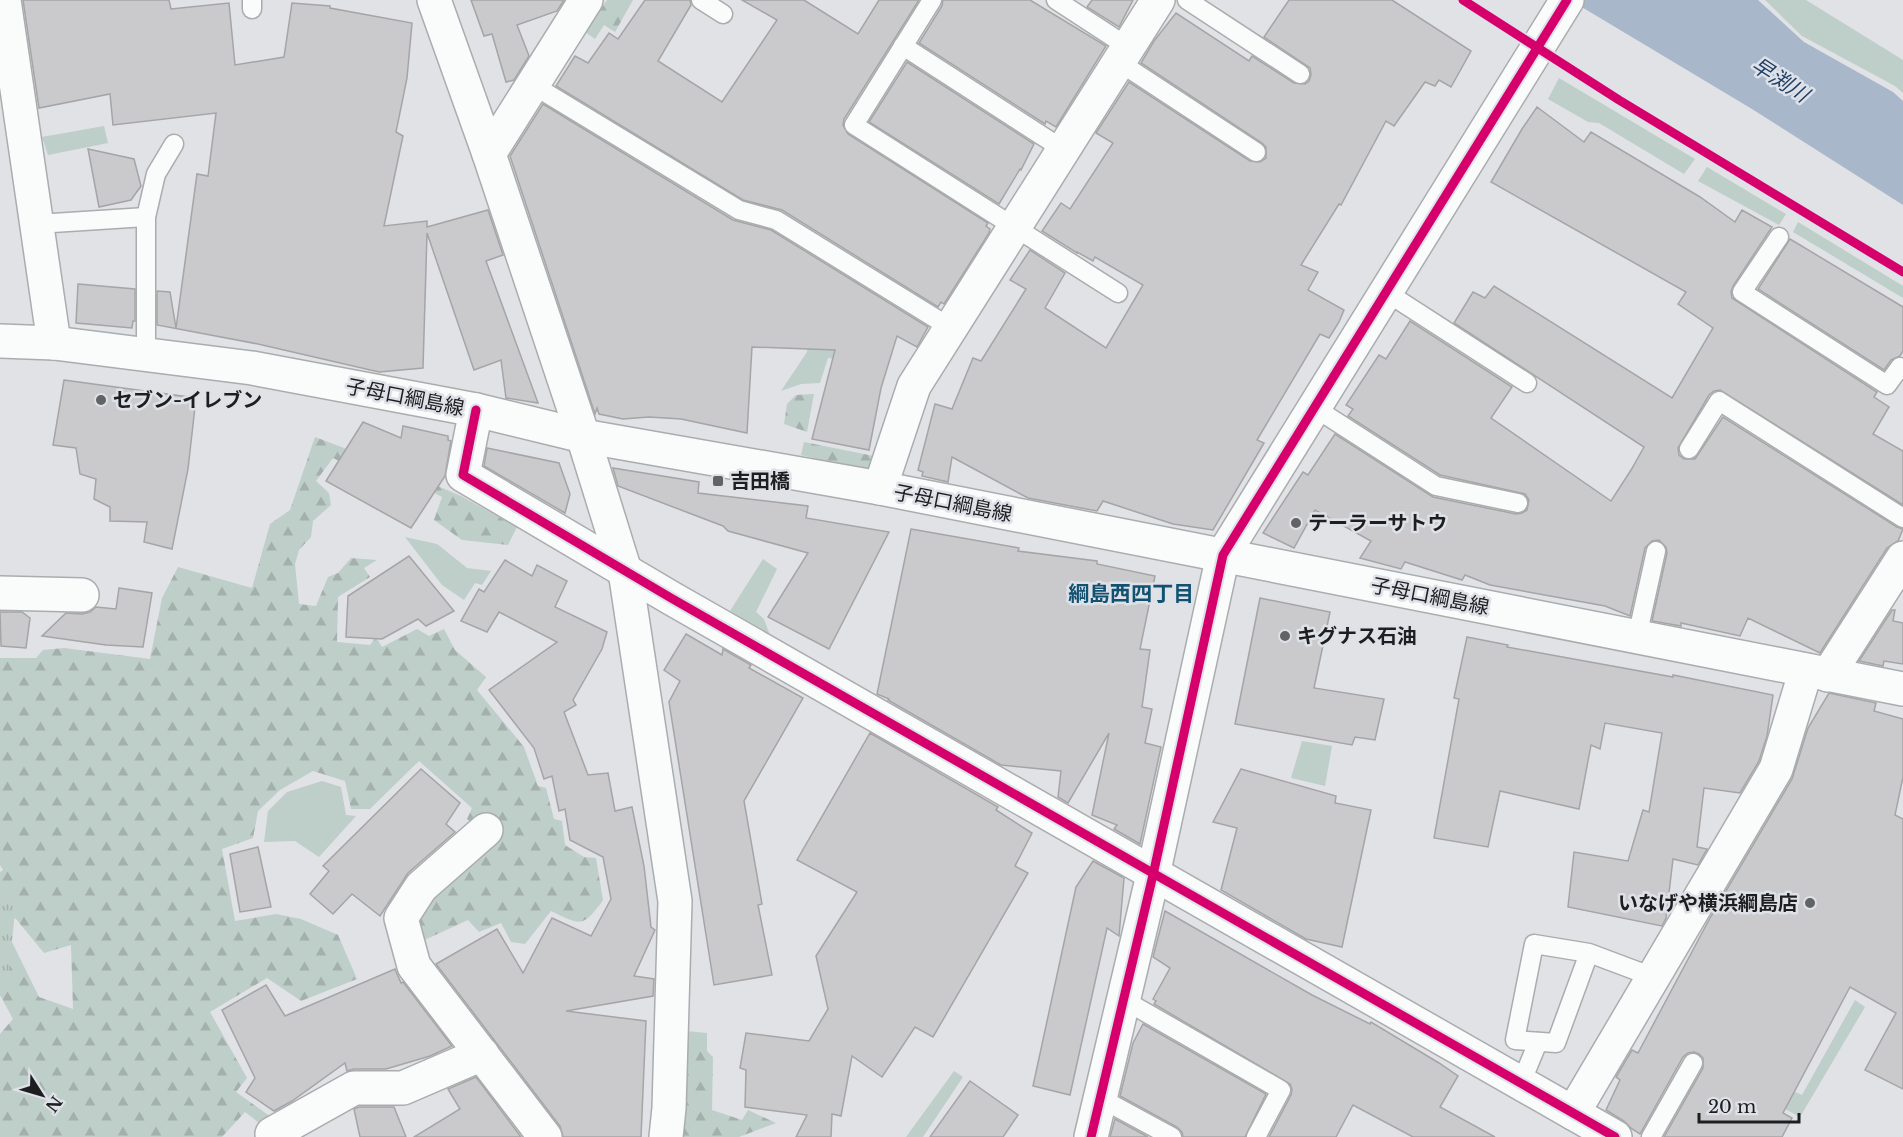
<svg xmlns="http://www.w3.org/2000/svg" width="1903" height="1137" viewBox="0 0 1903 1137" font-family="'Libre Baskerville','Noto Sans JP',serif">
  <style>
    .grass { fill: #becec8 }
    .forest { fill: url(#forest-firs) }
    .park { fill: url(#park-tufts) }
    .water { fill: #a8b7ca }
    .building { fill: #cacacc; stroke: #a5a4a6; stroke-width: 1.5 }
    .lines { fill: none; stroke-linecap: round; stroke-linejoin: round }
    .lane-casing { stroke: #abacae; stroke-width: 21 }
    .street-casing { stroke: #abacae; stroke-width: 36 }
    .secondary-casing { stroke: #abacae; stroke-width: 36 }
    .lane { stroke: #fafbfb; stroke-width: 18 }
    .street { stroke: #fafbfb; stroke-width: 33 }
    .secondary { stroke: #fafbfb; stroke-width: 33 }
    .cycleway-casing { stroke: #dfe1e8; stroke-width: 13 }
    .cycleway { stroke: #d6006c; stroke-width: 9 }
    .poi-dot { fill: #626365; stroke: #dfe1e8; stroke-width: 2 }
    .labels { text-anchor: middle; stroke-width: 5; stroke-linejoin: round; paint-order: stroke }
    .street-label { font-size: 20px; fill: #1d1e20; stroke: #dfe1e8 }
    .poi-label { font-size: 20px; font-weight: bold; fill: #1d1e20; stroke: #dfe1e8; text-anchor: start }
    .water-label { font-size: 21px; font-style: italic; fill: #1f4065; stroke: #dfe1e8 }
    .neighbourhood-label { font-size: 21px; font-weight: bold; fill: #125271; stroke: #dfe1e8 }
  </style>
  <defs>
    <pattern id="forest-firs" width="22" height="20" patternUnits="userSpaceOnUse" patternTransform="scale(1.5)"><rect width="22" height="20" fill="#becec8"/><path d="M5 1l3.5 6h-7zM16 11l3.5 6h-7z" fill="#a3b0ac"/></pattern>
    <pattern id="park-tufts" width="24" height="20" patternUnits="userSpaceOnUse" patternTransform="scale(1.5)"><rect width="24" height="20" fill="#becec8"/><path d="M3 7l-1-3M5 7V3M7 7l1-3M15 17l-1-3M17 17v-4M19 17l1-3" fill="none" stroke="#a3b0ac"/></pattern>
  </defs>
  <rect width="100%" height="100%" fill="#e1e2e6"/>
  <g class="grass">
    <path d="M1765,0h41l97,60v33l-8,-7 -93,-50z"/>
    <path d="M1559,78l136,81 -11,15 -85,-51 -11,-1 -40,-23z"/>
    <path d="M104,126l4,17 -60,12 -6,-18z"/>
    <path d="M1707,167l79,47 -7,11 -81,-44z"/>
    <path d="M1798,222l105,64v12l-110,-66z"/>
    <path d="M808,331l51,31 -31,-4 -8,25 -19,1 -20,7 26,-39z"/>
    <path d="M405,537l32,7 30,24 24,3 -9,14 -7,-2 -11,17 -22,-15z"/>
    <path d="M763,559l14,10 -21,43 8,7 7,19 -41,-27z"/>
    <path d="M1302,741l30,5 -7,40 -34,-8z"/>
    <path d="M322,781l19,6 5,28 10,1 -37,41 -24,-16 -31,1 4,-31 19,-19z"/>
    <path d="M1855,1000l10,7 -65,110 -45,-24 7,-15 40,17z"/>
    <path d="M954,1071l9,6 -40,60h-17z"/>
  </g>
  <g class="forest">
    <path d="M607,0h26l-18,32 -11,-7 -9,14 -10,-7z"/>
    <path d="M814,394l-7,38 -23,-8 3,-20 9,-9z"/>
    <path d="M315,437l79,30 -11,17 -50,-26 -17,23 13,12 2,12 -18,16 -2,16 -12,13 -4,14 4,40 17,2 12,-29 10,-4 13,-15 26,2 -13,8 6,9 -32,20 -1,45 33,3 6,-8 6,10 35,-18 12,7 15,-7 11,21 31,27 -9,13 47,57 14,39 8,2 8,31 8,2 3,24 19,12 12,1 7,42c-21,29 -22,25 -52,11l-26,33 -14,-2 -10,-19 -22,9 -11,-12 -50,23 -8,-20 67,-95 -10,-9 5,-11 -53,-47 -49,48h-19l-6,-28 -32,-10 -33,19 -22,21 -5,27 -31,11 13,72 41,-7 25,5 37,16 19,44 -56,22 -34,-23 -57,34 37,66 -11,14 35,25 -8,9 -18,-14 -23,25h-222v-103l13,-15 -13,-24 10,-57 29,59 34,12 -2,-64 -27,8 -28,-34 -16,-8v-39l3,-2 -3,-5v-207h36l7,-8 21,-2 86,11 12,-61 16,-31 74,21 18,-64 20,-14z"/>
    <path d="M804,442l70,14 -2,17 -71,-18z"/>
    <path d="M403,471l58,25 56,31 -9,18 -46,-5 -28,-20 8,-23 -41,-22z"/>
    <path d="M686,1031l21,2v18l6,6 -1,53 30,10 6,-10 28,13 -37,14h-58z"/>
  </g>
  <path class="park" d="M0,882l17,9 -8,81 -9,25z"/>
  <path class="water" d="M1570,0h188l46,42 89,50 10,9v104l-151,-96z"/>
  <g class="building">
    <path d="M23,0h146l2,9 58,-6 6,62 49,-8 8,-54 38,3v2l82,15 -5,55 -11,54 7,4 -19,90 43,-5v6l61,-17 15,45 -17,6 52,142 -32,-5 -5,-38 -27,10 -47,-137 -4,135 -44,4 -121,-28 -101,-19v-34l13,1 6,36 21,-154 11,2 8,-63 -103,12 -3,-31 -71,14z"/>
    <path d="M471,0h93l-7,11 -40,14 12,31 -15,24 -8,2 -14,-48 -8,2z"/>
    <path d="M645,0h45l1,5 -33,56 64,41 55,-82 -35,-20h62l54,34 21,-34h40l-75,119 -1,6 5,9 140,89 -2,3 4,3 -1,4 -45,71 -3,-2 -3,5 -156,-97 -39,-10 -187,-114 19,-30 13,7 21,-30 9,6z"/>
    <path d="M943,0h87l76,46 -50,81 -10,-6 -1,3 -126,-81 23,-37z"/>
    <path d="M1092,0h41l-14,27 -32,-20z"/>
    <path d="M1289,0h103l79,51 -20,36 -12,-7 -4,6 -10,-4 -31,44 -8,-5 -45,84 -2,-1 -38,61 17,7 -10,18 36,20 -5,12 -10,16 -9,-4 -63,106 7,3 -51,87 -40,-6 -70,-23 -6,10 -69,-13 -76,-41 -4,25 -26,-6 1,-4 -5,-2 17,-66 17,5 21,-51 8,3 45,-72 -16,-9 20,-30 35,23 -20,35 61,40 37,-63 -48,-28 -2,4 -16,-9v1l-35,-22 19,-28 9,6 43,-66 -17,-10 33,-51 121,79 10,1 6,-4v-11l-4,-4 -121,-80 13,-22 22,-28 73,48 3,-5 42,27 11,1 4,-3 2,-6 -1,-7 -46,-31z"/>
    <path d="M907,62l127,82 -13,26 -1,-1 -21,35 -130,-82z"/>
    <path d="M543,104l190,116 38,10 157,97 -11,20 -20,-11 -16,52 -12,62 -57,-11 23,-89 -83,-3 -5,86 -66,-14 -32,-2 -26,2 -24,-5 -2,-6 -2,6 -85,-258z"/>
    <path d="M1537,107l47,35 7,-10 109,65 35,25 7,-12 30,17 -39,59 -2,6 1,6 145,94 -3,5 15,10 -16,27 30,17v54l-183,-115 -6,1 -5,4 -31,53 1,7 5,4h11l28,-42 174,110 6,2 -5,12 -11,7 -67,105 -72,-35 -8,18 -59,-13v3l-29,-5 15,-68 -1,-6 -7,-7 -7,1 -7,7 -15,68 -25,-10 -115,-21 -25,-10 -3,5 -57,-18 -4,7 -41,-11 11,-17 -56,-31 -21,38 -31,-15 40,-61 5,3 27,-41 98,63 83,17 6,-1 5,-3 2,-10 -4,-6 -85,-19 -92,-59 5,-7 -7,-4 33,-50 7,4 24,-38 102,66 -21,31 120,83 20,-31 13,-23 -190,-124 19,-31 12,6 9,-12 178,112 41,-70 -35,-24 8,-12 -195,-110 31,-53z"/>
    <path d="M88,149l46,10 7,27 -10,14 -32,7z"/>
    <path d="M1790,239l113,68v44l-3,5 -9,4 -7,10 -126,-81z"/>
    <path d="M78,284l57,5v32h-2l-1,7 -56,-5z"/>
    <path d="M64,380l132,18 -8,71 -16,80 -28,-7 3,-20 -37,-1v-14l-16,-8 2,-20 -16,-5 -4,-26 -23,-3z"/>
    <path d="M363,422l38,16 2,-12 45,10v4l3,1 -6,35 -34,52 -85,-47z"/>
    <path d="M487,448l72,15 11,31 -5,19 -81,-47z"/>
    <path d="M613,468l86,14 -1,11 110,13 -2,12 83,14 -60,117 -61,-32 40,-64 -80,-22 -5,-5 -105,-40z"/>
    <path d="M911,529l108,19 -1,3 79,10v3l58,12 -15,73 10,1 -8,57 10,2 -7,34 16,4 -21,97 -26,-15 3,-4 -25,-10 17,-82 -41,70 -10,-6 3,-26 -60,-6 -113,-65 1,-1 -12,-5z"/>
    <path d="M409,556l45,55 -28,15 -8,-7 -36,20 -36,-2 2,-41z"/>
    <path d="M505,560l27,16 5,-11 30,16 -12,26 52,25 -5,17 -29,51 3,5 -12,7 24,63 20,-2 7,38 17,-4 12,59 7,61 4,3 -21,46 20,3 -1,17 -87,15 80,10 -5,116h-78l-3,-11 -124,-162 61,-35 26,44 29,-55 39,18 20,-37 -8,-42 -33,-17 -5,-31 -6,2 -7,-35 -8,3 -10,-31 -45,-58 68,-48 -58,-30 -12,20 -26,-11 18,-32 5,3z"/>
    <path d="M119,588l33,5 -9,54 -37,-2 -64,-9 24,-23 16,1 8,-2 6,-5 20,2z"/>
    <path d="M1260,598l70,14 -16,76 70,11 -9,41 -20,-3 -3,8 -117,-21z"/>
    <path d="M1892,610h3l-2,11 10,2v41l-19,-3 -1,5 -24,-5z"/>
    <path d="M0,612h22l8,6 -4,30 -25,-2z"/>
    <path d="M686,634l36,21 1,-6 28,16 -2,3 54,30 -59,103 18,103 -4,1 14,70 -58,10 -45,-283 11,-21 -16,-11z"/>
    <path d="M1467,637l41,8 -1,2 166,30v-2l100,20 -6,41 -8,25 -19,32 -36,-5 -7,59 10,2 -9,16 -25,-6 -7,59 -4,8 -94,-19 6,-55 54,9 15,-51 6,2 13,-79 -57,-10 -5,26 -9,-4 -12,64 -79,-18 -12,56 -54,-9 25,-139 -5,-1z"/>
    <path d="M1829,693l47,10 -2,8 29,8v58l-8,38 8,4v270l-38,-19 31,-57 -46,-26 -67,126 9,5 -10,19h-118l39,-69v-10l-4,-4 -5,-2 -6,1 -5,4 -43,77 -8,-5 -8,-8 -18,-11 14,-30 -4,-3 16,-27 6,3 72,-135 82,-139 16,-51z"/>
    <path d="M870,733l128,74 -2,3 36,23 -17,33 13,7 -95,164 -18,-10 -33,50 -30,-21 -11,60 -9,-2 -1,23h-35l11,-22 -62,-8 1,-37 -6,-2 6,-35 63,8 19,-32 -12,-53 41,-64 -60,-32z"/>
    <path d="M421,769l39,34 -14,21 9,8 -47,41 -28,43 -28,-22 -19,20 -23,-20 19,-23 -6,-5z"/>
    <path d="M1241,769l95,27 -1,7 36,7 -29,137 -36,-8 -85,-49 16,-62 -24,-6z"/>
    <path d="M258,847l13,60 -31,5 -10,-58z"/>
    <path d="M1093,861l31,17 -5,58 -12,-8 -37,167 -37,-9 43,-199z"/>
    <path d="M1165,911l147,84 58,29 1,-2 68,41 19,13 -18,31 55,30h-82l-60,-32 -17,32h-67l22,-42 1,-6 -2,-5 -136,-80 2,-3 -3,-2 17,-31 -17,-11z"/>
    <path d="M395,969l6,14 2,-1 49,64 -22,10 -44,13h-32l-7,2 -2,-8 -53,38 -18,10 -28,-19 9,-14 -33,-68 44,-25 19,31z"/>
    <path d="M1143,1024l123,70 -21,43h-62l-1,-5 -5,-5 -57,-31 13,-53z"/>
    <path d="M476,1077l45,60h-107l46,-28 -12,-20z"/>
    <path d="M970,1081l48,34 -15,22h-73z"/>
    <path d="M359,1107h35l12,30h-46l-6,-28z"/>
    <path d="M1115,1119l33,18h-38z"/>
  </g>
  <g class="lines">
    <g class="lane-casing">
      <g id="lane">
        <path d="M252,0v9"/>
        <path d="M701,0l22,14"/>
        <path d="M932,0l-78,125 264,168"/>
        <path d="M1056,0l72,47"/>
        <path d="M1187,0l113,74"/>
        <path d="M903,46l161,104"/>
        <path d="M1119,62l137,90"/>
        <path d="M533,85l206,125 37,10 175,108"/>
        <path d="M37,224l109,-7"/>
        <path d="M1779,237l-37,55 145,93 13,-18 3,3"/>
        <path d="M1386,292l141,91"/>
        <path d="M146,354v-137l10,-43 18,-30"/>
        <path d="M1315,408l121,78 82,17"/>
        <path d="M1689,449l30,-48 184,117"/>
        <path d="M1637,637l19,-86"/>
        <path d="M1589,953l-33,90 -41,-3 19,-96 55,9 64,24"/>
        <path d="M1124,1000l157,90 -25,47"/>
        <path d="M1521,1083l17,-41"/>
        <path d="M1100,1098l72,39"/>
        <path d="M1651,1137l42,-74"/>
      </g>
    </g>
    <g class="street-casing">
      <g id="street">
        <path d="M4,0l50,343"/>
        <path d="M434,0l55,154 94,282 42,135 50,330 -6,207 -3,29"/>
        <path d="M489,154l97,-154"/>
        <path d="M476,410l-13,65 208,123 944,539"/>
        <path d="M880,488l34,-102 244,-386"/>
        <path d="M0,593l82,2"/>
        <path d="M1828,675l75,-117"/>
        <path d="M486,830l-65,57 -20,31 13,48 131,171"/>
        <path d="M1573,1113l203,-344 30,-99"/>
        <path d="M272,1134l82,-46h49l79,-34"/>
        <path d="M1091,1137l62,-262 70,-320"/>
      </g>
    </g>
    <g class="secondary-casing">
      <g id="secondary">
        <path d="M0,341l54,2 198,25 224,42 107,26 297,52 1023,201"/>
        <path d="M1223,555l344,-555"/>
      </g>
    </g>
    <use href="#lane" class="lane"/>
    <use href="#street" class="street"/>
    <use href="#secondary" class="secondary"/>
    <g class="cycleway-casing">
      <g id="cycleway">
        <path d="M1463,0l156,100 284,172"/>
        <path d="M476,410l-13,65 208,123 944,539"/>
        <path d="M1091,1137l62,-262 70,-320 344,-555"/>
      </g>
    </g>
    <use href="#cycleway" class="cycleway"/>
  </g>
  <g class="poi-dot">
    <circle cx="101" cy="400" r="6"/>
    <rect x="712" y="475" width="12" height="12" rx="3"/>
    <circle cx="1296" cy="523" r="6"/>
    <circle cx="1285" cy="636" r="6"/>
    <circle cx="1810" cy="903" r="6"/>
  </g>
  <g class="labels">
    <g class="street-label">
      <text transform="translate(405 397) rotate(11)" y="7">子母口綱島線</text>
      <text transform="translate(953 503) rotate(11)" y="7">子母口綱島線</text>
      <text transform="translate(1430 596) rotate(11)" y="7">子母口綱島線</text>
    </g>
    <g class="poi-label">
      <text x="113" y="407">セブン-イレブン</text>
      <text x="730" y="488">吉田橋</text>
      <text x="1308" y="530">テーラーサトウ</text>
      <text x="1297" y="643">キグナス石油</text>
      <text x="1798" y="910" text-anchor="end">いなげや横浜綱島店</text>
    </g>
    <g class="water-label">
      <text transform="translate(1780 80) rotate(33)" y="7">早渕川</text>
    </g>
    <g class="neighbourhood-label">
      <text x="1131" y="601">綱島西四丁目</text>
    </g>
  </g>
  <g transform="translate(42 1095) rotate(127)" stroke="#dfe1e8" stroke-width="4.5" paint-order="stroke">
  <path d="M0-4.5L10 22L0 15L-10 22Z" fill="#1d1e20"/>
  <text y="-9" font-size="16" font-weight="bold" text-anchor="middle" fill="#1d1e20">N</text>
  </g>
  <path d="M1699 1113v9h100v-9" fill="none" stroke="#1d1e20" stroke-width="3"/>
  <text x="1708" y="1113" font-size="18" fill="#1d1e20" stroke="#dfe1e8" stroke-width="4.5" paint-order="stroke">20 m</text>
</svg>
